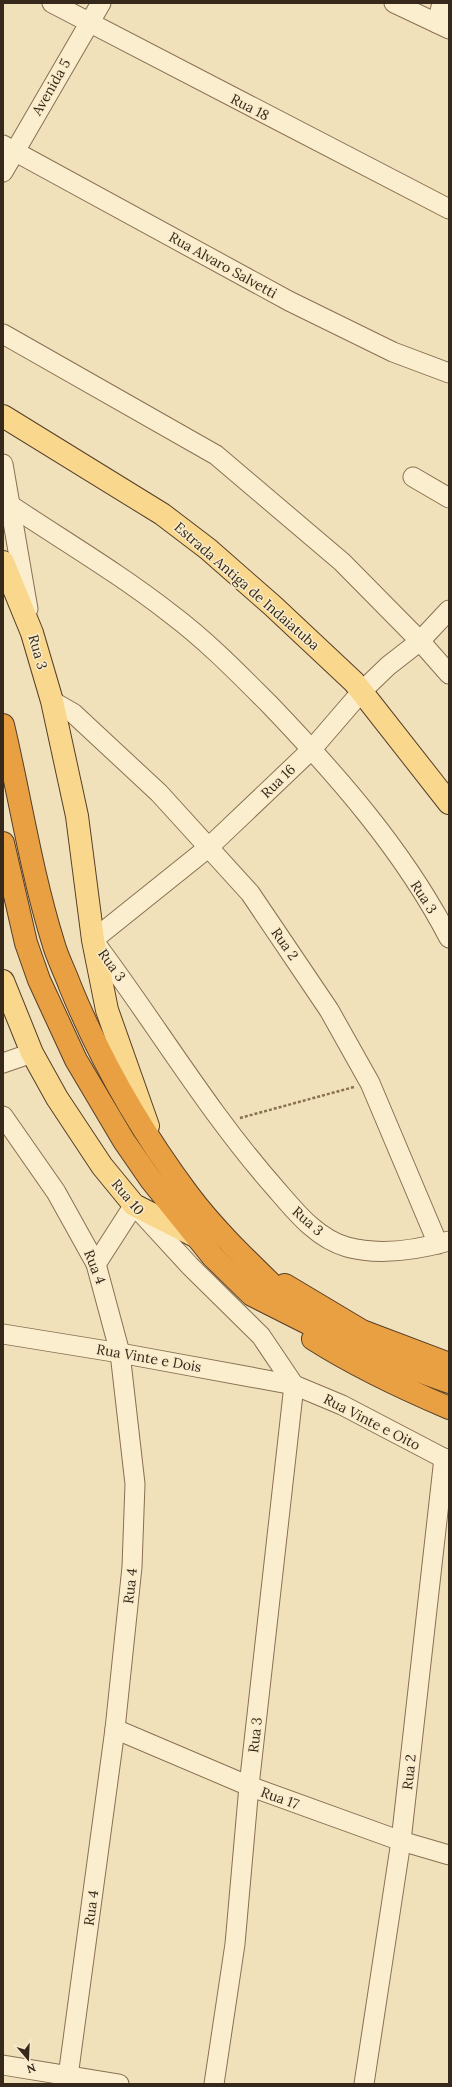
<svg xmlns="http://www.w3.org/2000/svg" width="452" height="2087" viewBox="0 0 452 2087" font-family="Lora,serif">
  <style>
    .lines { fill: none; stroke-linecap: round; stroke-linejoin: round }
    .minor-casing { stroke: #897053; stroke-width: 21 }
    .major-casing { stroke: #553e29; stroke-width: 24 }
    .highway-casing { stroke: #553e29; stroke-width: 24 }
    .path { stroke: #897053; stroke-width: 2.5; stroke-dasharray: 3 2; stroke-linecap: butt }
    .minor { stroke: #fbeece; stroke-width: 19 }
    .major { stroke: #f9d88d; stroke-width: 22 }
    .highway { stroke: #e9a042; stroke-width: 22 }
    .labels { text-anchor: middle; stroke-width: 3; stroke-linejoin: round; paint-order: stroke }
    .street-label { font-size: 14px; fill: #36281a; stroke: #f8ebca }
  </style>
  <rect width="100%" height="100%" fill="#f1e1ba"/>
  <g class="lines">
    <g class="minor-casing">
      <g id="minor">
        <path d="M52,3l397,206"/>
        <path d="M394,3l55,26"/>
        <path d="M437,23l5,-20"/>
        <path d="M3,145l286,156 104,51 56,21"/>
        <path d="M3,172l98,-169"/>
        <path d="M3,334l213,121 126,107 78,79 29,33"/>
        <path d="M3,464l25,145"/>
        <path d="M413,477l36,21"/>
        <path d="M10,505c54,36 110,69 161,109 36,27 67,59 99,91 67,70 134,146 179,233"/>
        <path d="M449,610l-29,31 -32,25 -26,25 -50,58 -103,98 -116,93c62,82 114,171 183,249 19,22 41,50 71,58 33,9 70,3 102,-6"/>
        <path d="M52,701l21,12 86,80 91,100 79,117 41,73 68,161"/>
        <path d="M3,1063l29,-10"/>
        <path d="M3,1116l53,76 40,72 24,89 15,131 -3,83 -17,162 -48,355"/>
        <path d="M96,1264l38,-59 56,61 71,70 33,49"/>
        <path d="M3,1334l117,19 174,32 48,20 107,56"/>
        <path d="M115,1729l134,57 152,55 48,14"/>
        <path d="M3,2065l116,19"/>
        <path d="M214,2084l21,-140 14,-158 45,-401"/>
        <path d="M364,2084l37,-243 43,-383"/>
      </g>
    </g>
    <g class="major-casing">
      <g id="major">
        <path d="M3,416l159,98 46,35 65,57 81,76 95,121"/>
        <path d="M3,562l29,71 20,68 25,115 16,124 14,70 41,116"/>
        <path d="M3,981l29,72 25,45 45,68 32,39 63,32"/>
      </g>
    </g>
    <g class="highway-casing">
      <g id="highway">
        <path d="M3,725c17,72 28,146 50,217 4,15 12,30 17,44 30,73 71,145 118,208 32,43 74,80 112,118"/>
        <path d="M3,843l23,100 13,37 37,80 48,81 27,39 62,77 39,38 113,57 84,30"/>
        <path d="M285,1285l77,46 87,33"/>
        <path d="M313,1339c44,28 89,49 136,69"/>
      </g>
    </g>
    <path class="path" d="M240,1118l114,-31"/>
    <use href="#minor" class="minor"/>
    <use href="#major" class="major"/>
    <use href="#highway" class="highway"/>
  </g>
  <g class="labels">
    <g class="street-label">
      <text transform="translate(51 87) rotate(-60)" y="5">Avenida 5</text>
      <text transform="translate(250 107) rotate(27)" y="5">Rua 18</text>
      <text transform="translate(223 265) rotate(29)" y="5">Rua Alvaro Salvetti</text>
      <text transform="translate(247 586) rotate(41)" y="5">Estrada Antiga de Indaiatuba</text>
      <text transform="translate(38 652) rotate(74)" y="5">Rua 3</text>
      <text transform="translate(278 781) rotate(-44)" y="5">Rua 16</text>
      <text transform="translate(424 897) rotate(57)" y="5">Rua 3</text>
      <text transform="translate(285 944) rotate(55)" y="5">Rua 2</text>
      <text transform="translate(112 965) rotate(54)" y="5">Rua 3</text>
      <text transform="translate(128 1197) rotate(50)" y="5">Rua 10</text>
      <text transform="translate(308 1221) rotate(41)" y="5">Rua 3</text>
      <text transform="translate(95 1267) rotate(68)" y="5">Rua 4</text>
      <text transform="translate(149 1358) rotate(10)" y="5">Rua Vinte e Dois</text>
      <text transform="translate(372 1422) rotate(27)" y="5">Rua Vinte e Oito</text>
      <text transform="translate(130 1586) rotate(-84)" y="5">Rua 4</text>
      <text transform="translate(255 1735) rotate(-84)" y="5">Rua 3</text>
      <text transform="translate(409 1772) rotate(-84)" y="5">Rua 2</text>
      <text transform="translate(280 1798) rotate(20)" y="5">Rua 17</text>
      <text transform="translate(91 1908) rotate(-82)" y="5">Rua 4</text>
    </g>
  </g>
  <rect width="452" height="2087" fill="none" stroke="#36281a" stroke-width="8"/>
  <g transform="translate(28 2059) rotate(161)" stroke="#f8ebca" stroke-width="3" paint-order="stroke">
  <path d="M0-3L7 15L0 10L-7 15Z" fill="#36281a"/>
  <text y="-6" font-size="11" font-weight="bold" text-anchor="middle" fill="#36281a">N</text>
  </g>
</svg>
